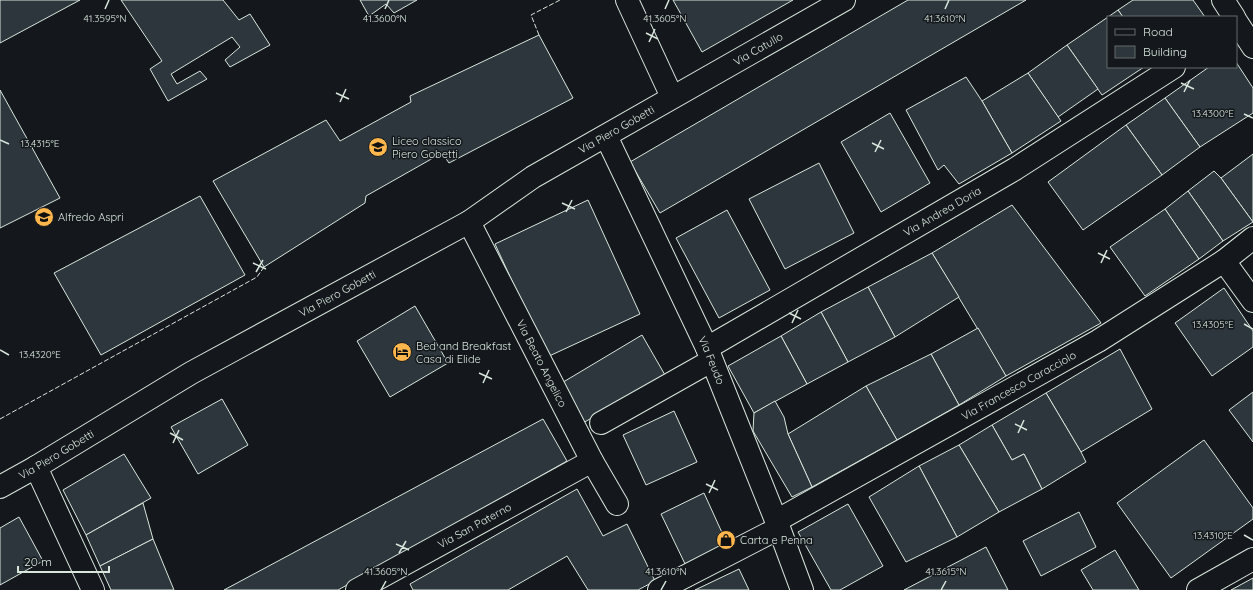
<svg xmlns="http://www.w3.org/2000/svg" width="1253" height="590" viewBox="0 0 1253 590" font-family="Quicksand,sans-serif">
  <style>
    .building { fill: #2c363c; stroke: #d8e6dc }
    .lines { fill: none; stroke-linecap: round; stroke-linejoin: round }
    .minor-casing { stroke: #d8e6dc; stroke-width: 24 }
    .minor { stroke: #14181c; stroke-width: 22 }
    .fence { stroke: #d8e6dc; stroke-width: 1; stroke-dasharray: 5 2; stroke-linecap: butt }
    .ticks { fill: none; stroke: #d8e6dc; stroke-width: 1.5 }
    .labels { text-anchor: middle; stroke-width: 3; stroke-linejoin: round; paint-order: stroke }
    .street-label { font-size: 11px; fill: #d8e6dc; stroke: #14181c }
    .poi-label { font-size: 11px; fill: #d8e6dc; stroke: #14181c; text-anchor: start }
    .ticks-label { font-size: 10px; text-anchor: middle; fill: #d8e6dc; stroke: #14181c; stroke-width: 3; stroke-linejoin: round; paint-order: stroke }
  </style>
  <rect width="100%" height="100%" fill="#14181c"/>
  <g class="building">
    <path d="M0,0h80l-80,43z"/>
    <path d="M121,0h102l16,20 11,-6 20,31 -40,22 -5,-7 15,-13 -8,-10 -61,37 6,10 23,-13 7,8 -39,22 -18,-32 12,-8z"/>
    <path d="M360,0h57l-23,13 -8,-9 -17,12z"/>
    <path d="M673,0h120l-91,52z"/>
    <path d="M908,0h118l-366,213 -30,-51z"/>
    <path d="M1133,0h60l12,17h-82l-5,-7z"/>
    <path d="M1118,10l5,7h-15z"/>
    <path d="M1108,17v50h36l-42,28 -35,-50z"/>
    <path d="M539,35l34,63 -124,65 -7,-10 -76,43 -1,7 -101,64 -51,-86 113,-61 14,21 71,-39 -1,-6z"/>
    <path d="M1067,45l31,44 -40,28 -30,-44z"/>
    <path d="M1236,62l17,26v25l-53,34 -35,-49 44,-31h27z"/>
    <path d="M1028,73l33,48 -49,32 -30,-52z"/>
    <path d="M966,77l16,24 30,52 -53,31 -15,-19 -6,5 -32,-60z"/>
    <path d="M0,90l60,108 -60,30z"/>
    <path d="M1165,98l35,49 -38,28 -36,-50z"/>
    <path d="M890,113l40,70 -49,29 -40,-70z"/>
    <path d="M1126,125l36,50 -79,55 -35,-48z"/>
    <path d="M1253,154v68l-32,-44z"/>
    <path d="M819,163l35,70 -69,36 -36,-70z"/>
    <path d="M1214,171l7,7 32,44 -30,19 -35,-50z"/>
    <path d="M1188,191l35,50 -24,18 -34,-50z"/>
    <path d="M200,196l45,79 -144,80 -47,-82z"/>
    <path d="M588,200l52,114 -93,43 -52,-113z"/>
    <path d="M1012,205l89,118 -95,53 -74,-123z"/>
    <path d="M1165,209l34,50 -54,37 -35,-49z"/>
    <path d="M727,210l43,80 -51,28 -43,-80z"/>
    <path d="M932,253l27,44 -64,40 -27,-50z"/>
    <path d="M868,287l27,50 -47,25 -27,-50z"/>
    <path d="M1224,288l29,43v16l-41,29 -37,-53z"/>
    <path d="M415,306l33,57 -58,34 -33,-56z"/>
    <path d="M821,312l27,50 -41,22 -26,-48z"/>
    <path d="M978,328l28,48 -47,29 -28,-51z"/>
    <path d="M642,335l23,40 -82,48 -23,-39z"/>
    <path d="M781,336l26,48 -53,29 -26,-47z"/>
    <path d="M1120,349l32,60 -71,43 -35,-59z"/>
    <path d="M931,354l28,51 -62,35 -31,-54z"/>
    <path d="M866,386l31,54 -85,47 -24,-53z"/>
    <path d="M1253,392v50l-24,-32z"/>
    <path d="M1046,393l35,59 5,10 -44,27 -18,-35 -12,6 -20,-35z"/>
    <path d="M222,399l26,46 -50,29 -27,-47z"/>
    <path d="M775,401l9,16 4,17 24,53 -20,10 -39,-66 1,-18z"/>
    <path d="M674,411l23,51 -51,23 -23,-50z"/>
    <path d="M543,419l24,42 -229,129h-114z"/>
    <path d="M992,425l20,35 12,-6 18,35 -43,23 -40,-67z"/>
    <path d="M1204,440l49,68v11l-82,59 -54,-75z"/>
    <path d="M959,445l40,67 -42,25 -38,-71z"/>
    <path d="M124,454l27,44 -65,37 -23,-45z"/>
    <path d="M919,466l38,71 -51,25 -37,-65z"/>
    <path d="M577,489l26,47 24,-12 28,57 -17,9h-50l-21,-34 -59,34h-95l-3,-6z"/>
    <path d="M704,493l25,55 -42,20 -26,-54z"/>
    <path d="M143,503l10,36 -53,27 -14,-31z"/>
    <path d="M848,504l35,62 -43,24h-9l-33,-58z"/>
    <path d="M1079,512l17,35 -55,29 -18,-35z"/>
    <path d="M19,517l24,44 -43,24v-57z"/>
    <path d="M153,539l21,51h-63l-11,-24z"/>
    <path d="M986,547l22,43h-104z"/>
    <path d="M1115,550l24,40h-46l-12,-20z"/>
    <path d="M739,569l10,21h-54z"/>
    <path d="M1253,578v12h-22z"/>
  </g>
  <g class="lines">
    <g class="minor-casing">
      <g id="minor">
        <path d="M627,0l45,97"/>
        <path d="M1223,0l11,17"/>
        <path d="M1236,21l17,26"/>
        <path id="s1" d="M606,136l101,212 72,180 23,62"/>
        <path id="s2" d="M469,222l123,239 25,43"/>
        <path d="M1224,261l29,40"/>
        <path id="s3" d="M707,348l308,-179 159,-102"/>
        <path d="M601,423l110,-62"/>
        <path d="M36,467l57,123"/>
        <path id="s4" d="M0,487l36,-20 155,-94 278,-151 64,-45 311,-177"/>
        <path id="s5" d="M776,521l322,-180 126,-80 29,-23"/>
        <path id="s6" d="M357,590l235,-129"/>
        <path d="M659,590l120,-62"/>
        <path d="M1198,590l55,-31"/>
      </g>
    </g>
    <use href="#minor" class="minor"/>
    <g class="fence">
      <path d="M539,35l-8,-20 29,-15"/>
      <path d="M0,419l257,-142 7,-10"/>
    </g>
  </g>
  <path class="ticks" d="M105,9l4,-9M385,9l4,-9M665,9l4,-9M945,9l4,-9M646,33l12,6M649,42l6,-13M1181,83l13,6M1184,92l6,-12M336,93l13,6M340,102l6,-13M1244,114l9,4M0,140l9,4M872,143l12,6M875,152l6,-12M562,203l13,6M566,212l6,-12M1098,253l12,6M253,263l13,6M1101,263l6,-13M256,272l7,-12M789,313l12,6M792,323l6,-13M1244,324l9,5M0,350l9,5M479,373l13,6M483,383l6,-13M1015,424l12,6M170,433l13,7M1018,433l6,-13M173,443l6,-13M706,484l12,6M709,493l6,-13M1244,535l9,5M396,544l13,6M399,553l7,-12M381,590l5,-9M661,590l5,-9M941,590l5,-9"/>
  <defs>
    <g id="university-disc" transform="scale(1)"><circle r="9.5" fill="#ffb74d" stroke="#14181c"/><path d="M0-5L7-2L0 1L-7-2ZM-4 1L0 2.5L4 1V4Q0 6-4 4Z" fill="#111"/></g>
    <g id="school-disc" transform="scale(1)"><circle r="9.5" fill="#ffb74d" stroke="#14181c"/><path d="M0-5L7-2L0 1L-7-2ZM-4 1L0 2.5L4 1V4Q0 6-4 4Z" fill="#111"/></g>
    <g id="hotel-disc" transform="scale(1)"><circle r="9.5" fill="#ffb74d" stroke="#14181c"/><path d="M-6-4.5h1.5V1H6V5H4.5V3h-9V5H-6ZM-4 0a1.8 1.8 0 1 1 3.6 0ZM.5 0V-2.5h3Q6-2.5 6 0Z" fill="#111"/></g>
    <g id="shop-disc" transform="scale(1)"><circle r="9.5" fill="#ffb74d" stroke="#14181c"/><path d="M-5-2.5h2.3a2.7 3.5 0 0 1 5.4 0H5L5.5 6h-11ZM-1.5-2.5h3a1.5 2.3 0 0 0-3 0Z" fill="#111"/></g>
  </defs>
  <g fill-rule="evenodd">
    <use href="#university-disc" x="378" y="147"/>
    <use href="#school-disc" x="44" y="217"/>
    <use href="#hotel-disc" x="402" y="352"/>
    <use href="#shop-disc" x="726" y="540"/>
  </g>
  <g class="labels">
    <g class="street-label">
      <text dy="4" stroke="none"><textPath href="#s4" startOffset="876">Via Catullo</textPath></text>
      <text dy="4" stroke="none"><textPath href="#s4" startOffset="713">Via Piero Gobetti</textPath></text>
      <text dy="4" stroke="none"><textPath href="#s3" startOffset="272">Via Andrea Doria</textPath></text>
      <text dy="4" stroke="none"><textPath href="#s4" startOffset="389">Via Piero Gobetti</textPath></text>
      <text dy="4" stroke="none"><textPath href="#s1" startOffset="248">Via Feudo</textPath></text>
      <text dy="4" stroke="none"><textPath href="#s2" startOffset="159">Via Beato Angelico</textPath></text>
      <text dy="4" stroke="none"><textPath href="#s5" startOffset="278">Via Francesco Caracciolo</textPath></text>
      <text dy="4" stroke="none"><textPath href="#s4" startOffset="65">Via Piero Gobetti</textPath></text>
      <text dy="4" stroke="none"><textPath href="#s6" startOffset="134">Via San Paterno</textPath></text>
    </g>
    <g class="poi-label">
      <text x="392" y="145">Liceo classico<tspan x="392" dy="13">Piero Gobetti</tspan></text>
      <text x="58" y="221">Alfredo Aspri</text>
      <text x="416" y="350">Bed and Breakfast<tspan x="416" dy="13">Casa di Elide</tspan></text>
      <text x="740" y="544">Carta e Penna</text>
    </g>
  </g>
  <g class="ticks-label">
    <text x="105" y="22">41.3595°N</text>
    <text x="385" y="22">41.3600°N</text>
    <text x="665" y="22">41.3605°N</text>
    <text x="945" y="22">41.3610°N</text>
    <text x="1213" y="117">13.4300°E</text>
    <text x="40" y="147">13.4315°E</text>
    <text x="1213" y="328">13.4305°E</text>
    <text x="40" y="358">13.4320°E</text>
    <text x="1213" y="539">13.4310°E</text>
    <text x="386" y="575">41.3605°N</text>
    <text x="666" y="575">41.3610°N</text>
    <text x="946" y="575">41.3615°N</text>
  </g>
  <rect x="1107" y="16" width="130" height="52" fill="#14181c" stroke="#626a69"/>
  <rect x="1115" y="29" width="20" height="6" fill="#14181c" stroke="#626a69"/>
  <text x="1143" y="36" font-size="12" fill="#d8e6dc">Road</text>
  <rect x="1115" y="46" width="20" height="12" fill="#2c363c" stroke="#626a69"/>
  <text x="1143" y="56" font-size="12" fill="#d8e6dc">Building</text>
  <path d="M18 566v6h91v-6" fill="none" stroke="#d8e6dc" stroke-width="2"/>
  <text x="24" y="566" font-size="12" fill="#d8e6dc" stroke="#14181c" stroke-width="3" paint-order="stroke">20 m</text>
</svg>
